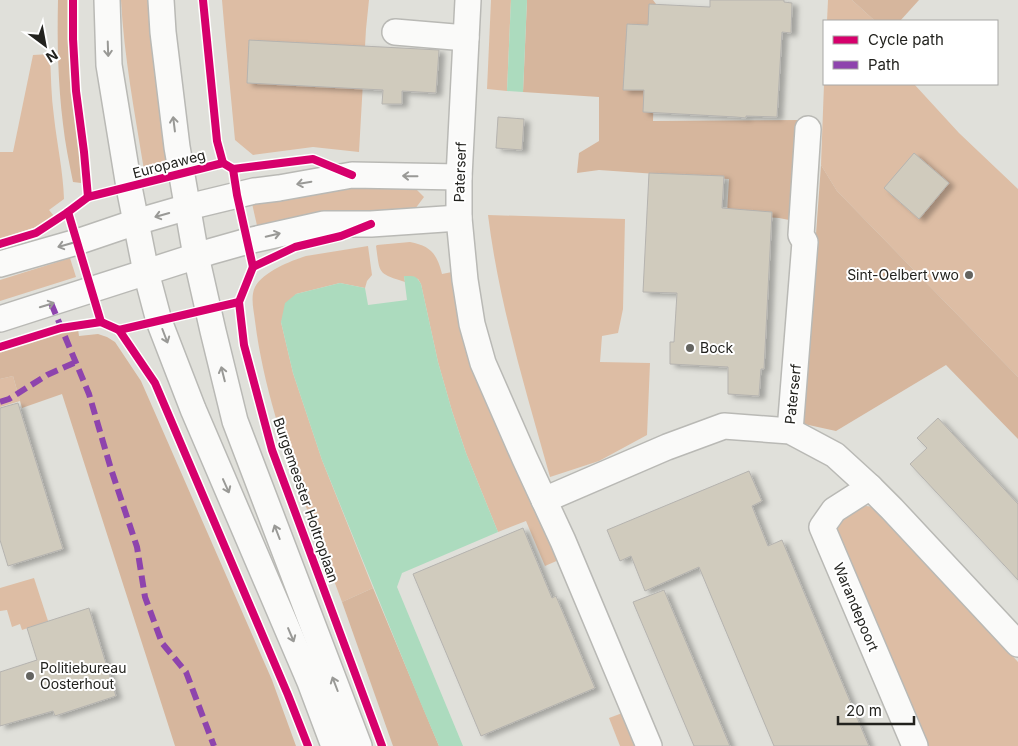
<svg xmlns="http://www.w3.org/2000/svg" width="1018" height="746" viewBox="0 0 1018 746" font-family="Inter,sans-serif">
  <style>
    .green { fill: #ddbda4 }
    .forest { fill: #d6b69d }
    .water { fill: #acdbbe }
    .building { fill: #d0cbbd; stroke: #b5b3af; filter: url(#shadow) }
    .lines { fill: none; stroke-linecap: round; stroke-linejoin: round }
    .minor-casing { stroke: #b9b9b5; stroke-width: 28 }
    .minor { stroke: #fafaf9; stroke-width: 25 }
    .quiet { stroke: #8e44ad; stroke-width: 6; stroke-dasharray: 12 6; stroke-linecap: butt }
    .cycleway-casing { stroke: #fff; stroke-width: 11 }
    .cycleway { stroke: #d6006c; stroke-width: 8 }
    .oneway { stroke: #999996 }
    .poi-dot { fill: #646460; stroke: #fff; stroke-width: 2 }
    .labels { text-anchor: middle; stroke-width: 4; stroke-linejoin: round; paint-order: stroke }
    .street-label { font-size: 14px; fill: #22221e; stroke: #fff }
    .poi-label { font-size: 14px; fill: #22221e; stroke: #fff; text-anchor: start }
  </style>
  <defs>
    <filter id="shadow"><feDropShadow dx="5.5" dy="3" stdDeviation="2.5" flood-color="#0004"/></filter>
  </defs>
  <rect width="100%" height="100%" fill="#e0e0da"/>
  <g class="green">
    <path d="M121,0h33l20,162 -30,8c-9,-56 -20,-113 -23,-170z"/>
    <path d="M222,0h147l-3,29 -7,123 -46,-5 -60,8 -18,-15 -10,-105z"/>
    <path d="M491,0h20l-4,91 -20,-2z"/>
    <path d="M828,0h24l23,21h-48z"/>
    <path d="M50,54c1,21 1,42 4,63 3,27 9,54 10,82l-15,11 5,6 -18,11 -36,12v-87h13l20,-97z"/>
    <path d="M824,84h90l45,49 59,56v188l-181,-186 -16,-26z"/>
    <path d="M336,187h78l10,10 -9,12 -157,21 -7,-31z"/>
    <path d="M488,215l137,4 -2,90 -5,24 -16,3 -2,26 50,1 -3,72 -48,26 -49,16c-24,-86 -51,-173 -62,-262z"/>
    <path d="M410,242c21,4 27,12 32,32l10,-2 5,37 104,250 -16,7 -19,-45 -28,11 -32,-79 -14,-42 -14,-49 -17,-78 -3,-5 -14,-3 1,6c-28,-9 -25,-8 -29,-36l1,-1z"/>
    <path d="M368,246l4,29 -5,6 -2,7 -25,-5 -44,11 -15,28 12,51 29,87 51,128 -31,14c-33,-90 -75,-185 -87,-281 -1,-10 -5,-24 0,-34 8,-15 35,-26 51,-31z"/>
    <path d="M70,258l6,19 -76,24v-21z"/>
    <path d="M13,376l7,25 -20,6v-28z"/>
    <path d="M866,506l8,1 6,5 138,150v84h-93l-89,-214 1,-9 21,-16z"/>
    <path d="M34,578l14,43 -26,9 -2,-6 -8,3 -5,-17 -7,1v-23z"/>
    <path d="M625,712l15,34h-20l-11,-28z"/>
  </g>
  <g class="forest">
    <path d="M58,0h11c-2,32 0,66 4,98 3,28 8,56 8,85l-8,-1c-4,-20 -8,-39 -10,-58 -5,-41 -6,-82 -5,-124z"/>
    <path d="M527,0h126l3,4 -3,117 148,-1 -7,101 -15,-3 -52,-4 2,-35 -130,-9 -22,3 2,-20 20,-12v-44l-76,-5z"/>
    <path d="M852,0h67l-19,21h-25z"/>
    <path d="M821,165l16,26 181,186v62l-72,-74 -110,66 -32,-7 -1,-10z"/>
    <path d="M78,329l1,7 19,-2 9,3 8,5 26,39 131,299 24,66h-121l-113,-352 -40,14 -9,-32 -13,3v-27l58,-20z"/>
    <path d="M373,588l66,158h-46l-51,-144z"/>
  </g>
  <g class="water">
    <path d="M511,0h16l-4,92 -16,-1z"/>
    <path d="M404,276c10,0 12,-1 17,8l17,78 14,49 14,42 32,79 -96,41 -5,14 66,159h-24l-20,-47 -97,-239 -29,-87 -12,-51 4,-19 11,-9 44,-11 25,5 3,17 39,-5z"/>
  </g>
  <g class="building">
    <path d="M710,0h74v2l8,1 -1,30 -9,-1 -5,85 -31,-1v2l-10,-1 -93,-5 1,-22h-21l4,-66 21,1 1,-21 61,3z"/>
    <path d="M249,40l190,10 -3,43 -34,-2v13h-20l1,-14 -136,-7z"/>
    <path d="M498,117l26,2 -2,31 -26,-2z"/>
    <path d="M914,153l35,30 -30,36 -35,-31z"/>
    <path d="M649,173l75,3 -2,32 50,4 -8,157h-3l-2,27 -31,-2v-27l-58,-3v-22h4l3,-49 -34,-1z"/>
    <path d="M18,403l45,146 -55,17 -8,-26v-132z"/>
    <path d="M938,418l80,86v76l-108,-116 17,-16 -10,-10z"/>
    <path d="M749,471l13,30 -10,5 16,40 14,-6 87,206h-95l-75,-179 -54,24 -14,-35 -11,5 -13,-31z"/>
    <path d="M523,528l29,70 4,-2 39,92 -114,48 -68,-162z"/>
    <path d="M664,590l28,66 38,90h-36l-61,-144z"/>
    <path d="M89,608l27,88 -61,20 -2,-5 -53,15v-54l37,-12 -10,-32z"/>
  </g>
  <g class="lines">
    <g class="minor-casing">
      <g id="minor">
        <path d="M107,0l2,65 20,122 17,85 13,49 34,88 117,273 24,64"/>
        <path d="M161,0l2,32 14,115 19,109 17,75 22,90 124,325"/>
        <path d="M468,0l-9,177v41l6,62 7,44 11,39 42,96 38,82 86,205"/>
        <path d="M395,32l71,6"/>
        <path d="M0,264l77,-22 59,-20 52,-15 66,-16 25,-3 73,-13 107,2"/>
        <path d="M0,319l209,-67 39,-11 76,-17h47l88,-6"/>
        <path d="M790,431l15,-189 -4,-7 7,-106"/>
        <path d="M870,487l22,22 126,135"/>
        <path d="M544,500l123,-53 57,-21 66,5 45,24 35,32 -36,23 -12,17 93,219"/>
      </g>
    </g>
    <use href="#minor" class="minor"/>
    <g class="quiet">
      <path d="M51,303l38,91 22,75 26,78 8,50 17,46 24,29 28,74"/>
      <path d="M0,402l9,-3 38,-24 29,-13"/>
    </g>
    <g class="cycleway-casing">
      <g id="cycleway">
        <path d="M73,0v39l3,52 8,61 4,45"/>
        <path d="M203,0l14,141 6,22"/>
        <path d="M233,169l4,26 16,72 -14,35 5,43 28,105 110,296"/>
        <path d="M68,212l33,110"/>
        <path d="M0,244l36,-11 32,-21 20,-15 135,-34 10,6 80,-10 39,16"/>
        <path d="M253,267l42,-20 46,-11 30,-12"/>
        <path d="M101,322l18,8 36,53 133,312 20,51"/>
        <path d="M119,330l120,-28"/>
        <path d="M0,347l61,-19 40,-6"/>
      </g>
    </g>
    <use href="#cycleway" class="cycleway"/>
  </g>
  <defs><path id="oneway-shaft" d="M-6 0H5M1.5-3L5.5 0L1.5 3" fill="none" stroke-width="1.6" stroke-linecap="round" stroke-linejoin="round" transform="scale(1.25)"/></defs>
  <g class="oneway">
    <use href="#oneway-shaft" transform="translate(108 49) rotate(88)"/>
    <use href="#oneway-shaft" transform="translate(174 124) rotate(-97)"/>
    <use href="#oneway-shaft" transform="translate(410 176) rotate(-179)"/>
    <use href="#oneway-shaft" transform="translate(304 183) rotate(170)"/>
    <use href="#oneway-shaft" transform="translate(162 215) rotate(164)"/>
    <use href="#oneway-shaft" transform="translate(273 235) rotate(-13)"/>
    <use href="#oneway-shaft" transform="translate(65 245) rotate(164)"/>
    <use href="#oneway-shaft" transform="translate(47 305) rotate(-17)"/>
    <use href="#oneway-shaft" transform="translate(165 336) rotate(69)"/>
    <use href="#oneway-shaft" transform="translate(223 374) rotate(-104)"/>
    <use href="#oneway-shaft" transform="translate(226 486) rotate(66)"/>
    <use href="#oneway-shaft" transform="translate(277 532) rotate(-111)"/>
    <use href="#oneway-shaft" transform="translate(291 635) rotate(67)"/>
    <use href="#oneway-shaft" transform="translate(335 684) rotate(-111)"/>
  </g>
  <g class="poi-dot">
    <circle cx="969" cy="275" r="5"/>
    <circle cx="690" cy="348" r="5"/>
    <circle cx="30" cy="676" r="5"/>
  </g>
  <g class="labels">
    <g class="street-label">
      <text transform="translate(169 164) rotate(-15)" y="5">Europaweg</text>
      <text transform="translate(460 172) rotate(-88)" y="5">Paterserf</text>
      <text transform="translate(793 394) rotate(-84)" y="5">Paterserf</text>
      <text transform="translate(306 500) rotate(71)" y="5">Burgemeester Holtroplaan</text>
      <text transform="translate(856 607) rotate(67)" y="5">Warandepoort</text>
    </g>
    <g class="poi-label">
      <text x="959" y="280" text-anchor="end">Sint-Oelbert vwo</text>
      <text x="700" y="353">Bock</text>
      <text x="40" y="673">Politiebureau<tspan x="40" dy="16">Oosterhout</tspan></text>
    </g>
  </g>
  <rect x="823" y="20" width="175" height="65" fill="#ffffff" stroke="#a7a7a5"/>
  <rect x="833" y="36" width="25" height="8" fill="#d6006c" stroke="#a7a7a5"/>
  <text x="868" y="45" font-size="15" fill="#22221e">Cycle path</text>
  <rect x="833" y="61" width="25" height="8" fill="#8e44ad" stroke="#a7a7a5"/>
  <text x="868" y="70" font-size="15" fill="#22221e">Path</text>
  <g transform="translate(45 45) rotate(148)" stroke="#ffffff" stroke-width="4" paint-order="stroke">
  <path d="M0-4L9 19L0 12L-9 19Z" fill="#22221e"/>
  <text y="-8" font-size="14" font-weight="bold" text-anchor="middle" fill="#22221e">N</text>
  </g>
  <path d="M838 716v8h76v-8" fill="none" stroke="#22221e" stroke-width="2.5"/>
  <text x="846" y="716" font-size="15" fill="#22221e" stroke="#ffffff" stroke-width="4" paint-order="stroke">20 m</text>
</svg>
